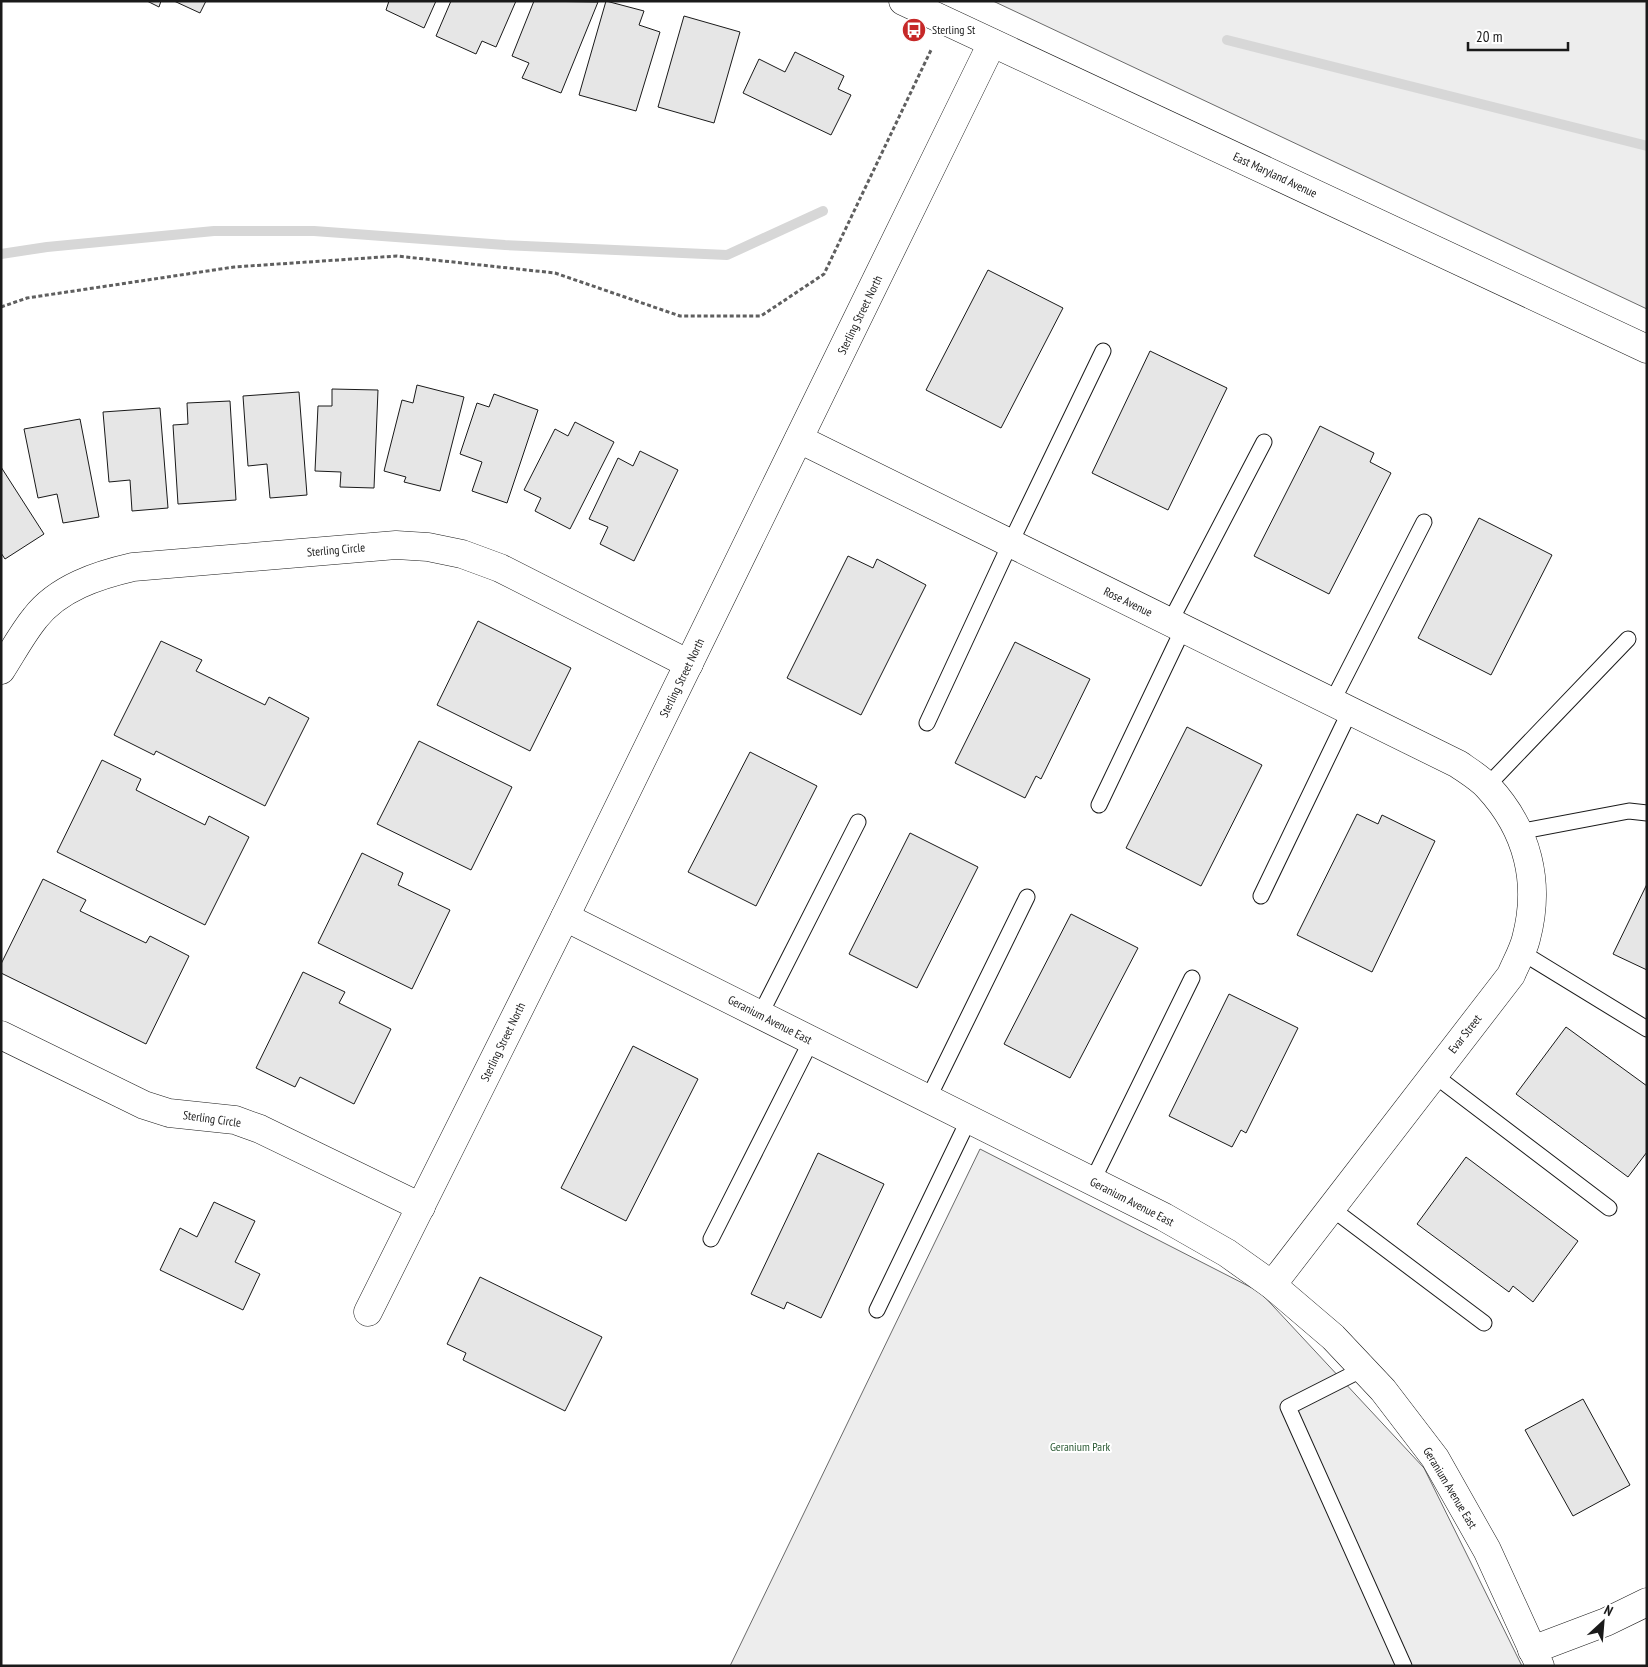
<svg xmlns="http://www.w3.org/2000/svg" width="1648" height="1667" viewBox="0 0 1648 1667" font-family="'PT Sans Narrow',sans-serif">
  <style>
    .built { fill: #ededed; stroke: #6a6a6a }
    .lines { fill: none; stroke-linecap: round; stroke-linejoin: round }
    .stream { stroke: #d7d7d7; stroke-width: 10 }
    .building { fill: #e6e6e6; stroke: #1a1a1a }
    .lane-casing { stroke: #1a1a1a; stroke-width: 17 }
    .street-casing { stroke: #1a1a1a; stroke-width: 29 }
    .secondary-casing { stroke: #1a1a1a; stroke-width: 29 }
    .path { stroke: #5f5f5f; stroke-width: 3; stroke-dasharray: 4 2.5; stroke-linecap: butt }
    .lane { stroke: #fff; stroke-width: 15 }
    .street { stroke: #fff; stroke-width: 28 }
    .secondary { stroke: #fff; stroke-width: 28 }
    .labels { text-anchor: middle; stroke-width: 4; stroke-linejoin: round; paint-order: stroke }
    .poi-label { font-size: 12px; fill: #1a1a1a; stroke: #fff; text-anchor: start }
    .street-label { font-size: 12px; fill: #1a1a1a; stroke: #fff }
    .park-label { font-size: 12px; fill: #2b5a34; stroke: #fff }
  </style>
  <rect width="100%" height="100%" fill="#fff"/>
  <g class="built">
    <path d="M993,1h654v308z"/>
    <path d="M980,1149l280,143 164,176 98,198h-792z"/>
  </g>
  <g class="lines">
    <g class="stream">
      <path d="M1227,40l420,106"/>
      <path d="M1,254l46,-7 167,-16h100l191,14 222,10 96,-44"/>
    </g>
  </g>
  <g class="building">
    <path d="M147,1h14l-2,6z"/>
    <path d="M174,1h32l-6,12z"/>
    <path d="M389,1h47l-12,27 -38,-18z"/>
    <path d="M451,1h65l-20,46 -14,-6 -6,13 -40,-18z"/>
    <path d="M534,1l64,1 -37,91 -39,-15 7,-15 -17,-7z"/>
    <path d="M606,1l38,10 -5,14 21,7 -24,79 -57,-16z"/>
    <path d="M684,16l56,16 -26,91 -56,-16z"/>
    <path d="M795,52l49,24 -6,13 13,6 -20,40 -88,-42 16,-34 26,13z"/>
    <path d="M988,270l75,38 -62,120 -75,-38z"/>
    <path d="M1150,351l77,37 -59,122 -76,-37z"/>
    <path d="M417,385l47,12 -24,94 -36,-9 2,-5 -22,-6 18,-71 11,3z"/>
    <path d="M332,389l46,1 -4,98 -34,-1 1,-15 -26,-1 3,-65h14z"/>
    <path d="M299,392l8,103 -37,3 -3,-34 -19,2 -5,-70z"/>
    <path d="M494,394l44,16 -31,93 -35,-12 10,-29 -22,-8 17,-51 12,4z"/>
    <path d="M230,401l6,99 -58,4 -5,-79 15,-1 -1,-21z"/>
    <path d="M160,408l8,100 -36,3 -2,-31 -21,2 -6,-70z"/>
    <path d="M80,419l19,98 -36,6 -6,-29 -19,4 -14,-69z"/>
    <path d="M575,422l39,20 -44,87 -35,-18 6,-13 -17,-8 31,-61 13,7z"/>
    <path d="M1320,426l54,27 -4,9 21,11 -62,121 -75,-38z"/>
    <path d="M640,451l38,19 -44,91 -34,-17 8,-17 -19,-8 29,-61 15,8z"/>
    <path d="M1,467l43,67 -39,25 -4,-6z"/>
    <path d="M1479,518l73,37 -61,120 -73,-37z"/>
    <path d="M848,556l25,12 4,-9 49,26 -65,130 -74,-37z"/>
    <path d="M478,621l93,47 -41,83 -93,-46z"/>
    <path d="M161,641l41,19 -6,11 69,34 4,-8 40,21 -44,88 -109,-55 -2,4 -40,-20z"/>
    <path d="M1015,642l75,37 -49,100 -5,-3 -11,22 -70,-35z"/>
    <path d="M1187,727l75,38 -61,121 -75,-38z"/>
    <path d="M419,741l93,46 -41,83 -94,-46z"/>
    <path d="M750,752l67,34 -61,120 -68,-34z"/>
    <path d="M102,760l39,19 -5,11 69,35 4,-9 40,21 -44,88 -148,-73z"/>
    <path d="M1357,814l21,10 4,-9 53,26 -63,131 -75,-37z"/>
    <path d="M910,833l68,34 -61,121 -68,-34z"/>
    <path d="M362,853l41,20 -5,12 52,25 -38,79 -94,-46z"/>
    <path d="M43,879l43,21 -6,11 66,32 4,-7 39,20 -43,88 -145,-71v-9z"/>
    <path d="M1647,884v86l-34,-16z"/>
    <path d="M1071,914l67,34 -68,130 -66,-34z"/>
    <path d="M303,972l42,20 -6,11 52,26 -37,75 -54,-27 -5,10 -39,-19z"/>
    <path d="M1229,994l69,34 -52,105 -5,-3 -9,17 -63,-31z"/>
    <path d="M1566,1027l81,59v66l-19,25 -112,-83z"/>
    <path d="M633,1046l65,33 -72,142 -65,-33z"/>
    <path d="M818,1153l66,31 -63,134 -34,-16 -3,7 -33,-15z"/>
    <path d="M1466,1157l112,84 -45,61 -20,-16 -4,6 -92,-68z"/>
    <path d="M214,1202l41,19 -20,41 25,12 -17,36 -83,-40 20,-42 17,9z"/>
    <path d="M480,1277l122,60 -37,74 -102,-51 3,-7 -19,-9z"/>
    <path d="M1583,1399l47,86 -57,31 -48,-86z"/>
  </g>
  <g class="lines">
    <g class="lane-casing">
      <g id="lane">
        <path d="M1170,622l94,-180"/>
        <path d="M1332,702l92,-180"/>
        <path d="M927,723l83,-179 93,-193"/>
        <path d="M1487,786l141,-147"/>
        <path d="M1099,805l84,-176"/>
        <path d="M1518,832l111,-21 18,2"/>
        <path d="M1261,896l89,-185"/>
        <path d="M1521,952l126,77"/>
        <path d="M760,1015l98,-193"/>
        <path d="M1434,1075l175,133"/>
        <path d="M928,1099l99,-202"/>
        <path d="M1092,1182l100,-204"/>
        <path d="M1331,1208l153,115"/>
        <path d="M711,1239l100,-198"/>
        <path d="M877,1310l92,-191"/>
        <path d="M1363,1369l-75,38 116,259"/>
      </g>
    </g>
    <g class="street-casing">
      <g id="street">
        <path d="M799,439l659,325c10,7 22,14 30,23 40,43 53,96 38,152 -3,12 -10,24 -15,36l-239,310"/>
        <path d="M1,670c11,-17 21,-36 34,-52 23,-30 63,-43 98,-51l263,-22 32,2 34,7 38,14 189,96"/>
        <path d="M565,917l599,300 63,36 45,32 61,52 50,53 52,68 52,92 53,116"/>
        <path d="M1,1035l143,70 25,8 66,7 25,9 161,78"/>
        <path d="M368,1312l197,-395 427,-874"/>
        <path d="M1532,1650l74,-28 41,-20"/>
      </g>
    </g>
    <g class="secondary-casing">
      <path id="secondary" d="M903,1l744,348"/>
    </g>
    <path class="path" d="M1,307l26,-9 207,-31 163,-11 158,17 125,43h81l63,-42 108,-226"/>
    <use href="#lane" class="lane"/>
    <use href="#street" class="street"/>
    <use href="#secondary" class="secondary"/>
  </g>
  <defs>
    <g id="bus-disc" transform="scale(1.25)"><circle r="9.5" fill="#c62828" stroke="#fff"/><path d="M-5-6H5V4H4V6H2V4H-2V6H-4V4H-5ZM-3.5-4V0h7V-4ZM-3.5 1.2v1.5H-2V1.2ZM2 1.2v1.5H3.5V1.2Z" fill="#fff"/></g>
  </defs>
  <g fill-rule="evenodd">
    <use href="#bus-disc" x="914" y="30"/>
  </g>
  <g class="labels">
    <g class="poi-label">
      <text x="932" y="34">Sterling St</text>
    </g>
    <g class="street-label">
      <text transform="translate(1275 175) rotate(25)" y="4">East Maryland Avenue</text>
      <text transform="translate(860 315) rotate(-64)" y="4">Sterling Street North</text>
      <text transform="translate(336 550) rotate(-5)" y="4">Sterling Circle</text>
      <text transform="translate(1128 602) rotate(26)" y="4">Rose Avenue</text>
      <text transform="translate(682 678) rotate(-64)" y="4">Sterling Street North</text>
      <text transform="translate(770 1020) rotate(27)" y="4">Geranium Avenue East</text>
      <text transform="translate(1465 1034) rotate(-52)" y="4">Evar Street</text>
      <text transform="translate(503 1042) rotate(-64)" y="4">Sterling Street North</text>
      <text transform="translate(212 1119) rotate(8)" y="4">Sterling Circle</text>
      <text transform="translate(1132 1202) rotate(27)" y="4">Geranium Avenue East</text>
      <text transform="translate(1450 1488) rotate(59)" y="4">Geranium Avenue East</text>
    </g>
    <g class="park-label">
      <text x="1080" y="1451">Geranium Park</text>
    </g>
  </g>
  <rect width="1648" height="1667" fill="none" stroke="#1a1a1a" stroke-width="5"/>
  <g transform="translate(1603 1622) rotate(26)" stroke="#ffffff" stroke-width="4" paint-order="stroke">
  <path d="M0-4L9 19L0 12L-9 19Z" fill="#1a1a1a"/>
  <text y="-8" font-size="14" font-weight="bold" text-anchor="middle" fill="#1a1a1a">N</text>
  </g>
  <path d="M1468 42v8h100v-8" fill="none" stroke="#1a1a1a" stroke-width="2.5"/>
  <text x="1476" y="42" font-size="15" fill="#1a1a1a" stroke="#ffffff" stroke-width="4" paint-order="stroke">20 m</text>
</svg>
